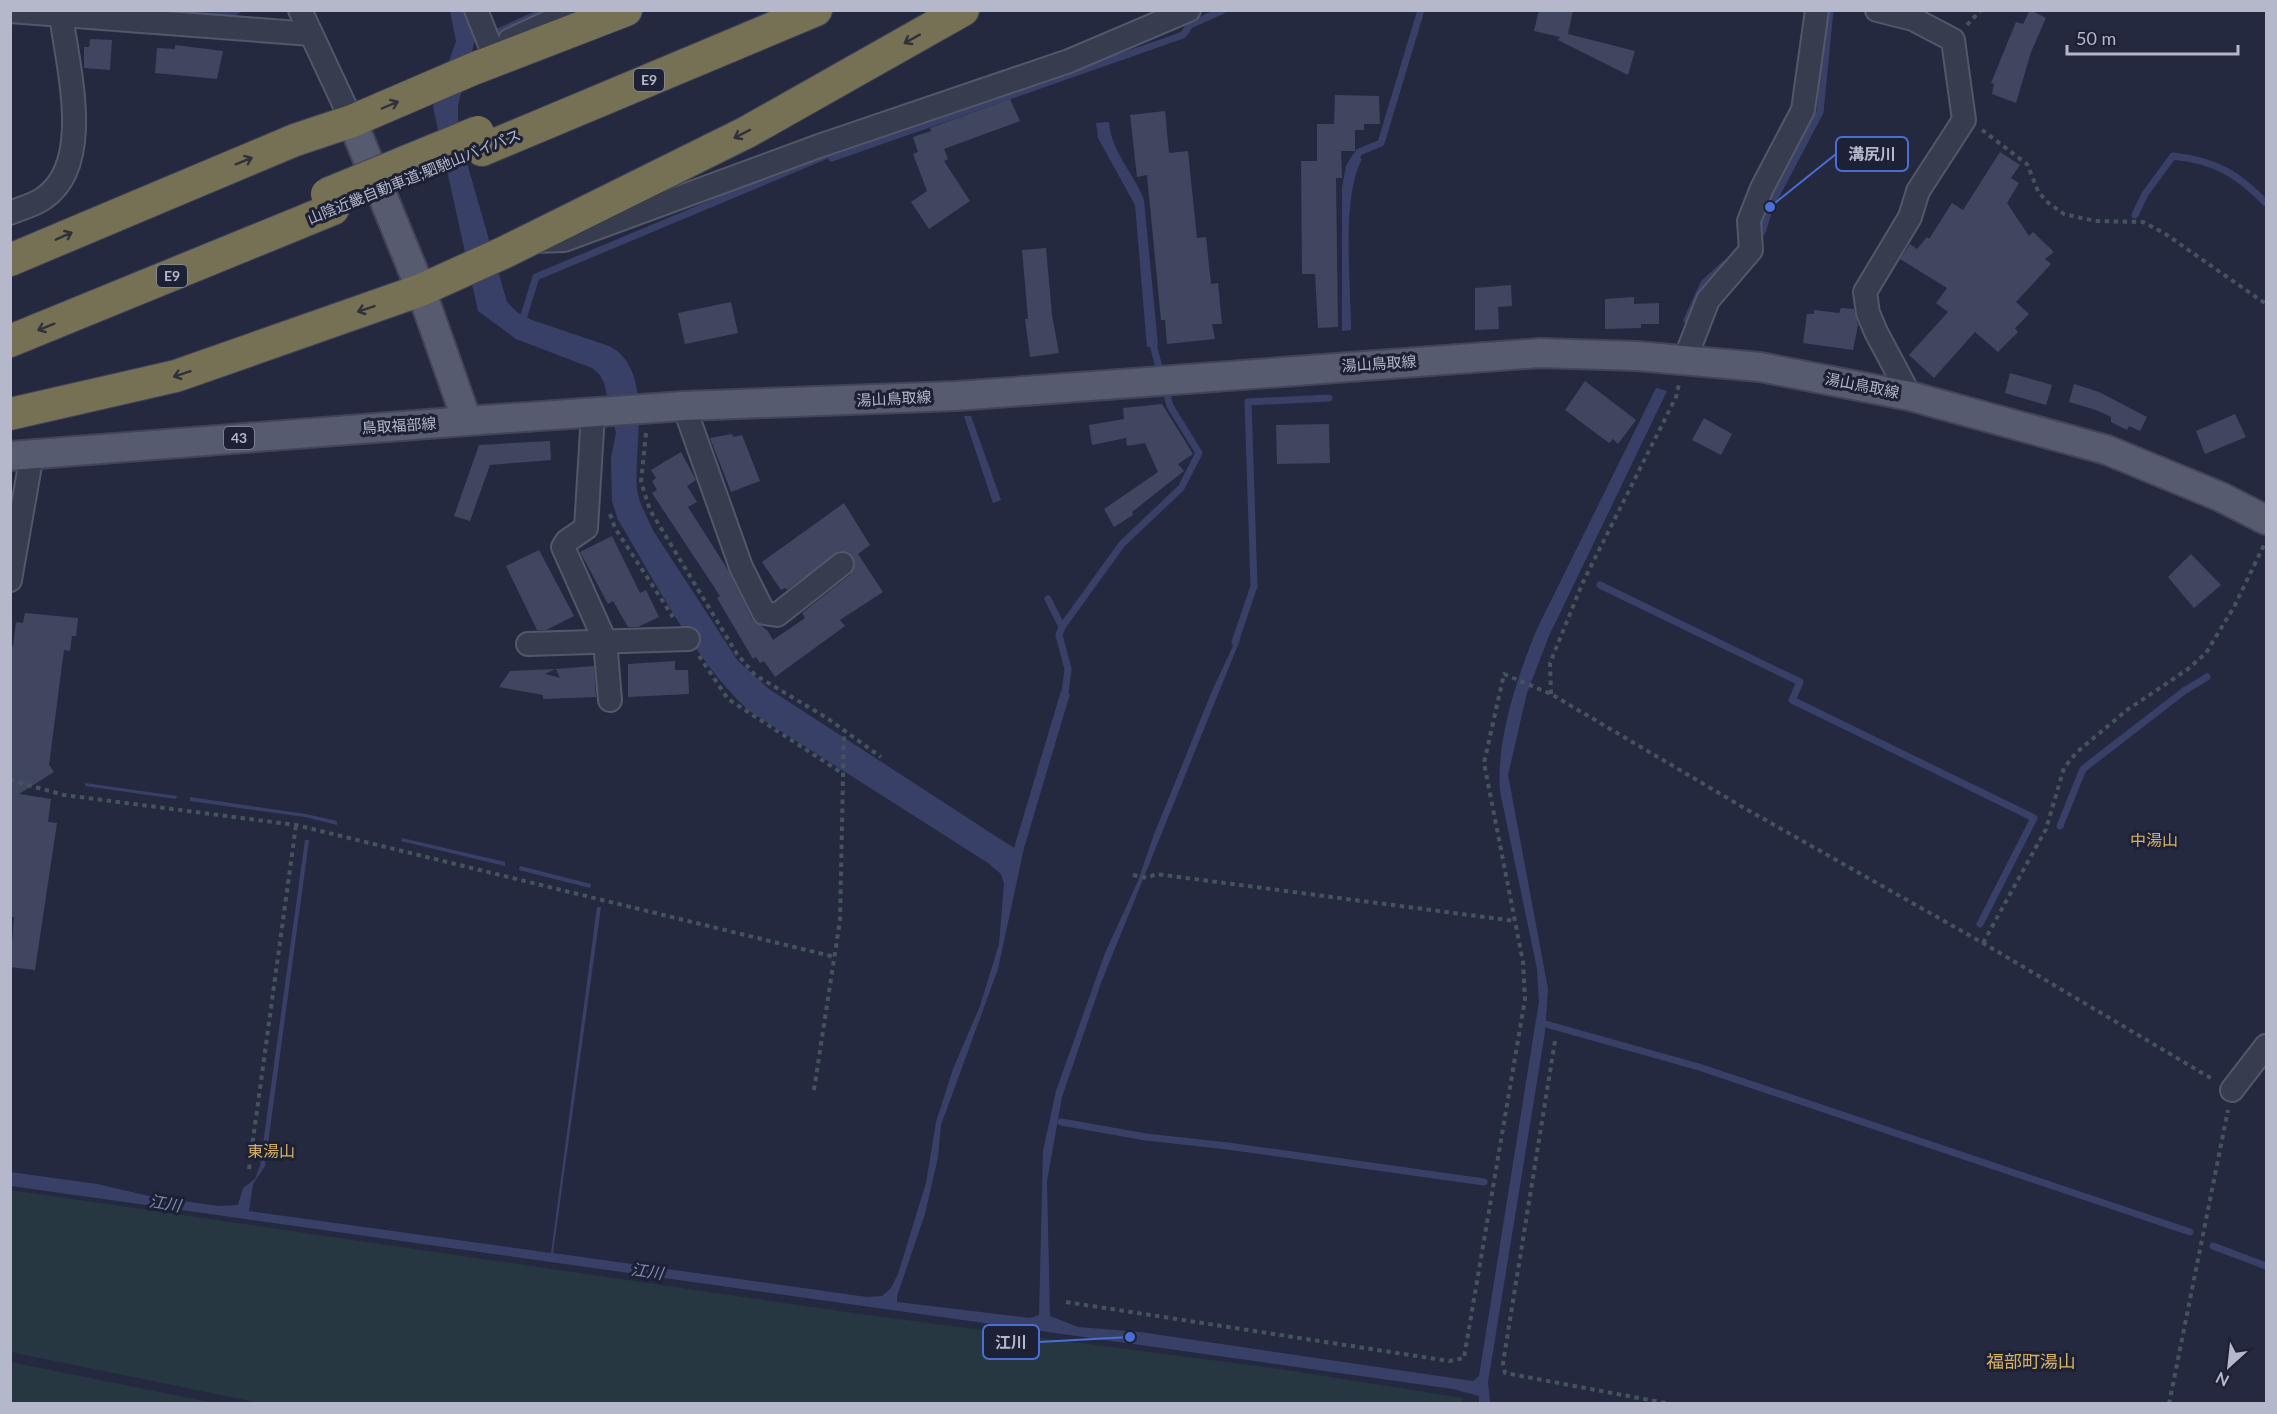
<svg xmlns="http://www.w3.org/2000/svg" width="2277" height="1414" viewBox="0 0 2277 1414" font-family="Lato,'Noto Sans JP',sans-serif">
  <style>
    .green { fill: #263741 }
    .water { fill: #384067 }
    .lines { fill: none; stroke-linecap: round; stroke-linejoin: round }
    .stream { stroke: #384067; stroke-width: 7 }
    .building { fill: #404660 }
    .minor-casing { stroke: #53576a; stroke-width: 26 }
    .major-casing { stroke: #424559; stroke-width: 32 }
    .highway-casing { stroke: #404457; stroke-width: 34 }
    .path { stroke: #44545d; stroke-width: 4; stroke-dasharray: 4.5 4.5; stroke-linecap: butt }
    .minor { stroke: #383c4f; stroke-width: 22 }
    .major { stroke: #565b6f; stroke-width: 28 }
    .highway { stroke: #767155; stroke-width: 32 }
    .highway-bridge-casing { stroke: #404457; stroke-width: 34; stroke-linecap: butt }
    .highway-bridge { stroke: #767155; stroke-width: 32 }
    .oneway { stroke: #2f313b }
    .labels { text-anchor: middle; stroke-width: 6; stroke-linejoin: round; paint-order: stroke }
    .shield { fill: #1d2135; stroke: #878b9d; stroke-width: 1.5 }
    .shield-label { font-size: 14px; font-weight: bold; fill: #b5b8ca }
    .street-label { font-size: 15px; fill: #b5b8ca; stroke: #1d2135 }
    .neighbourhood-label { font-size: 16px; fill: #d8b262; stroke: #1d2135 }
    .water-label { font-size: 16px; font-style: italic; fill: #838cb7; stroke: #1d2135 }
    .quarter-label { font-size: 18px; fill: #d8b262; stroke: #1d2135 }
    .leader { fill: none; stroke: #4b6ed4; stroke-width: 2 }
    .callout-dot { fill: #4b6ed4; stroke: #1d2135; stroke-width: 2 }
    .callout { fill: #1d2135; stroke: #4b6ed4; stroke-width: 2 }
    .callout-label { font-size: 16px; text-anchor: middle; font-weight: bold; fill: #b5b8ca }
  </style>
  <rect width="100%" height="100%" fill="#242940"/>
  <g class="green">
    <path d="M11,1190l842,123 427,56 183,29 -1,6h-1197l-254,-52z"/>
    <path d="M10,1362l204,41h-203z"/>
  </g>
  <g class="water">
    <path d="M450,11h20l5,29 -17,65v27l49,170 11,11 14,7 77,26c46,23 24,101 28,143 2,15 11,30 17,43l84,129 31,28 245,159 47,-157 9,3 -46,154 -26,121 -57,156 -3,32 -13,57 -28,82v6l133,16 9,-3 4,-164 13,-60 49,-138 33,-72 15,-44 59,-146 27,-58 1,7 -139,343 -39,114 -15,84 3,135 28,11 62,5 333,49 6,-5 60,-375 -2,-32 -37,-178c-4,-51 17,-114 37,-162l119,-241 11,3 -118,245 -22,57 -19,82 40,214 -3,43 -57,350 2,21h-11v-7l-26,-7 -1442,-203 -1,-14 87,12 52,12 69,10 20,-1 5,-17 12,-9 5,-13 45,-326h4l-44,326 -12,18 -4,27 302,42 46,-346h4l-48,346 314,44 15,-1 9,-8 7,-14 28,-91 10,-61 17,-53 27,-63 19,-62 5,-60 -3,-10 -13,-11 -240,-153c-55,-52 -91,-126 -130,-190l-6,-19 -1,-43 5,-25 -12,-50 -4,-8 -8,-7 -76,-29 -38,-28 -45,-204 23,-66z"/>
    <path d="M1109,122c2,30 25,51 35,78l14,145 -11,2 -12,-142 -37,-67 -2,-15z"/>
    <path d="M1353,154l9,5c-21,39 -11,125 -11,171l-9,1v-144l4,-21z"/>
    <path d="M964,416h7l30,84 -8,3z"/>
    <path d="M85,783l92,13 -1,3 -91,-13z"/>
    <path d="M190,797l116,17 31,7v4l-32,-8 -115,-16z"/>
    <path d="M402,838l103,24v4l-104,-25z"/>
    <path d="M520,866l71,18 -1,4 -71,-18z"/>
  </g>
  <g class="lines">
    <g class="stream">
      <path d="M162,10c17,2 63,12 76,0"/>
      <path d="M498,32l48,-22"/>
      <path d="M1353,163l6,-11 22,-9 40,-133"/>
      <path d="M2135,215l10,-21 28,-38c43,5 63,17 93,47"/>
      <path d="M1756,237l6,-5 8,-25 50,-95 10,-102"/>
      <path d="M1687,320l17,-37 21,-19"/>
      <path d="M521,325l15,-48 296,-124v5l351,-123 7,-10 33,-15"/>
      <path d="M1151,337l10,38"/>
      <path d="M1600,585l200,97 -8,18 242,118 -54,106"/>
      <path d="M1048,599l14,28"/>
      <path d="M1235,642l19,-56 -6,-184 81,-4"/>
      <path d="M1064,701l4,-32 -9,-34 3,-8 60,-83 59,-56 18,-35 -29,-47 -5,-20"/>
      <path d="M2060,826l23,-57 101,-78 23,-14"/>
      <path d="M1542,1023l157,44 491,165"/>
      <path d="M1061,1122l85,15 82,9 256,36"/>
      <path d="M2213,1246l53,20"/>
    </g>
  </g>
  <g class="building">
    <path d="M1573,10l-5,24 67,17 -7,24 -70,-35 2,-3 -26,-6 5,-21z"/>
    <path d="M2030,10l16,8 -15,34 -15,51 -24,-9 2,-10 -3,-1 25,-61 7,2z"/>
    <path d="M90,39l22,1 -2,30 -26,-2v-21h5z"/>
    <path d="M175,45l48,6 -6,28 -62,-6 2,-25 18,1z"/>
    <path d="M1335,95l44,1 1,28h-16v6h-9v21h-14l1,27h-6l2,149 -20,1 -3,-54h-13l-1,-113h16v-37h17z"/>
    <path d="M1010,99l10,22 -76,28 4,10 -4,2 26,40 -41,28 -18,-27 16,-11 -14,-37 5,-2 -5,-15 18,-6 -1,-3z"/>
    <path d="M1165,111l4,42 19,-2 9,87 9,-1 5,47 7,-1 4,41h-10l3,15 -48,5 -2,-24h-4l-14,-145 -10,2 -7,-62z"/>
    <path d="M2000,152l20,13 -9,13 8,5 -12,20 22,33 4,-4 21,20 -9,7 6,5 -35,38 13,12 -14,14 3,4 -20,20 -23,-20 -41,46 -25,-23 39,-43 -12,-9 11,-15 -47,-29 10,-15 7,5 10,-12 2,2 23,-36 11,7z"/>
    <path d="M1046,248l6,67 7,38 -29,4 -5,-38h3l-6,-69z"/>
    <path d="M1511,285l1,21 -14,1 1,22 -24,1v-42z"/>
    <path d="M1634,297v7l25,-1v21h-18v4l-36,1v-30z"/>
    <path d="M731,302l7,31 -53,11 -7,-31z"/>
    <path d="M1841,308l13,1 4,16 -5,25 -50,-7 4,-29h7v-4l25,3z"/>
    <path d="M2010,373l42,12 -6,20 -41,-12z"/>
    <path d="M1585,381l51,39 -18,24 -5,-5 -4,4 -44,-33z"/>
    <path d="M2074,384l25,8 48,25 -7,14 -11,-5 -2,4 -16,-8v-5l-15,-7 -27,-8z"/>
    <path d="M1162,404l31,50 -15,10 6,7 -52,41 1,3 -19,12 -10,-18 54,-37 -13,-29 -18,3 -1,-8 -34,7 -3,-20 35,-6 -1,-11z"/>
    <path d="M2235,414l11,23 -41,17 -9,-23z"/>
    <path d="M1704,418l28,16 -11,21 -29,-15z"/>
    <path d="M1329,424l1,39 -53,1 -1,-39z"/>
    <path d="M732,434l1,3 9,-2 18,46 -29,11 -21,-54z"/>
    <path d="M550,441l1,19 -61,5 -20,56 -16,-5 25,-71z"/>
    <path d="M681,452l15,28 -9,6 10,16 -9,5 40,63 24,49 16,12 5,9 32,-22 -3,-5 48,-38 5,-12 -7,-11 -8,-1 -53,39 -2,-2 -4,2 -19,-28 82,-59 26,42 -12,9 25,38 -43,28 5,6 -70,51 -11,-16 -4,2 -4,-6 -3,2 -36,-61 3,-2 -68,-103 5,-3 -5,-9 4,-3 -5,-8z"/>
    <path d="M612,536l28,57 6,-3 13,27 -21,10h-10l-15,-26 -5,3 -28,-52z"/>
    <path d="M539,550l35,66 -28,14h-9l-31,-64z"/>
    <path d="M2191,554l30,31 -27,23 -26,-31z"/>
    <path d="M25,613l53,5 -2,18h-4l-2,15 -6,-1 -15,115 5,7 -35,22 32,5 -3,23 9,1 -22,147 -25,-3 4,-50h-4v-271h3l3,-24 7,1z"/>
    <path d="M675,661v9h13l1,24 -61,3v-33z"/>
    <path d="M594,666l2,31 -53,2v-4l-44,-8 11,-16 45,-2 -10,5 15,4 -4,-9z"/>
  </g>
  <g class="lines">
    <g class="minor-casing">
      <g id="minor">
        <path d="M300,10l52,111"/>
        <path d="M476,10l20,50"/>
        <path d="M1877,10l36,9 40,21 11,80 -46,71 -8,26 -45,75 3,21 8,19 34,64"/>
        <path d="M10,11l301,23"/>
        <path d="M510,40l65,-30"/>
        <path d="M10,213c11,-5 25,-8 34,-15 51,-35 23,-133 17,-184"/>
        <path d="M536,241l28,-1 255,-94 250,-85 120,-51"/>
        <path d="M1685,359l23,-59 43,-50 -2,-29 13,-33 41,-78 14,-100"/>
        <path d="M684,406l57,161 23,46 13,2 65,-51"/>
        <path d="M593,414l-7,114 -19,13 -4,6 42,94 5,59"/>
        <path d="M10,580l22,-126"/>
        <path d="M528,644l160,-5"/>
        <path d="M2232,1090l34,-44"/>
      </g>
    </g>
    <g class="major-casing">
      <g id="major">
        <path d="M352,121l69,169 46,131"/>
        <path d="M10,456l457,-35 217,-15 272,-10 584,-43 97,3 123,11 150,29 197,54 114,47 45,23"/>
      </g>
    </g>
    <g class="highway-casing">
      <g id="highway">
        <path d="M482,150l334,-140"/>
        <path d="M10,260l285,-120 57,-19 121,-52 153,-59"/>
        <path d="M10,341l323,-132"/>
        <path d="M10,414l166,-38 245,-86 84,-38 242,-120 216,-122"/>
      </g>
    </g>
    <g class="path">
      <path d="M1967,25l14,-15"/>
      <path d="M1982,130l45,34 11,27 8,10 18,13 31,7 48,1 21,11 102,71"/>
      <path d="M646,433l-5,49 9,28 87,144 18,21 72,43 54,39"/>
      <path d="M610,514l5,14 58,89"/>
      <path d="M699,656l29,43 114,74"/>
      <path d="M1551,694l-1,-31 33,-81 93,-185 3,-13"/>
      <path d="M10,780l54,15 232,30 539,132"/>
      <path d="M1133,875l14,3 9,-4 359,47"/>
      <path d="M1983,943l63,-114 18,-61 13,-16 50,-42 61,-41 18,-16 28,-46 30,-62"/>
      <path d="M1555,1041l-52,322 2,10 166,31"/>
      <path d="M814,1090l26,-170 4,-190"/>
      <path d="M249,1169l47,-344"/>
      <path d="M1066,1302l383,59 15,-3 61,-359 -2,-37 -39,-199 20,-89 47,20 195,115 237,134 231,137"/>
      <path d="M2169,1404l59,-294"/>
    </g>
    <use href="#minor" class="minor"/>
    <use href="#major" class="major"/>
    <use href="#highway" class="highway"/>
    <g class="highway-bridge-casing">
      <path id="highway-bridge" d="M327,194l151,-62"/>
    </g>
    <use href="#highway-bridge" class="highway-bridge"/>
  </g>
  <defs><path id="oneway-shaft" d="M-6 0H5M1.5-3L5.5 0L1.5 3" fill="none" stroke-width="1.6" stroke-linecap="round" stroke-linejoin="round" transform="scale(1.5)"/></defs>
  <g class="oneway">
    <use href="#oneway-shaft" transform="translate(912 39) rotate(151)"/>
    <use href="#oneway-shaft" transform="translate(390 105) rotate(-23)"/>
    <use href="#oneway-shaft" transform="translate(742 134) rotate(153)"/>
    <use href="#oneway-shaft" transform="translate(244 161) rotate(-22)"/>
    <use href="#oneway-shaft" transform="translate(64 236) rotate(-24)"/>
    <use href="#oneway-shaft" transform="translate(366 309) rotate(161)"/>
    <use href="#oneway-shaft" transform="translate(46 327) rotate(158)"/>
    <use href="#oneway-shaft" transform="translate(182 374) rotate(162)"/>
  </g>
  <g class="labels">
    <g class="shield">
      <rect x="634" y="69" width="30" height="22" rx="4.5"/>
      <rect x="157" y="265" width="30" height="22" rx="4.5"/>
      <rect x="224" y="427" width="30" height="22" rx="4.5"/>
    </g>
    <g class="shield-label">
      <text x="649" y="85">E9</text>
      <text x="172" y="281">E9</text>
      <text x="239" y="443">43</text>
    </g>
    <g class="street-label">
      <text transform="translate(414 177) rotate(-22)" y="5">山陰近畿自動車道;駟馳山バイパス</text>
      <text transform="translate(1379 364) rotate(-4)" y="5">湯山鳥取線</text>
      <text transform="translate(1862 386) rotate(11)" y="5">湯山鳥取線</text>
      <text transform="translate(894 399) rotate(-3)" y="5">湯山鳥取線</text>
      <text transform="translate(399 426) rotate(-4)" y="5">鳥取福部線</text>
    </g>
    <g class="neighbourhood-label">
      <text x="2154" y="846">中湯山</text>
      <text x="271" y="1157">東湯山</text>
    </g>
    <g class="water-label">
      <text transform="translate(165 1203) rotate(9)" y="6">江川</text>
      <text transform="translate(647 1271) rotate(8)" y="6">江川</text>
    </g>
    <g class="quarter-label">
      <text x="2031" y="1368">福部町湯山</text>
    </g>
  </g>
  <path class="leader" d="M1770 207L1836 154M1130 1337L1039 1342"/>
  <g class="callout-dot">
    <circle cx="1770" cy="207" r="6"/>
    <circle cx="1130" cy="1337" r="6"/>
  </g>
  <g class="callout">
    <rect x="1836" y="137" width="72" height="34" rx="6"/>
    <rect x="983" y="1325" width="56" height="34" rx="6"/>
  </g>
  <g class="callout-label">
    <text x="1872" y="160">溝尻川</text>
    <text x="1011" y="1348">江川</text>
  </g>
  <rect width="2277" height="1414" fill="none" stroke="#b5b8ca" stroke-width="24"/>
  <g transform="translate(2229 1366) rotate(207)" stroke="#1d2135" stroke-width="4.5" paint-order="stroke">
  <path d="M0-4.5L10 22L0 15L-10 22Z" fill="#b5b8ca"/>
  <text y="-9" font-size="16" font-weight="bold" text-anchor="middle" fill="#b5b8ca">N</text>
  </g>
  <path d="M2067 45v9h171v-9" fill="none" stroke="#b5b8ca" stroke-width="3"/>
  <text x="2076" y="45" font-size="18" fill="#b5b8ca" stroke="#1d2135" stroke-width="4.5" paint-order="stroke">50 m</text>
</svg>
